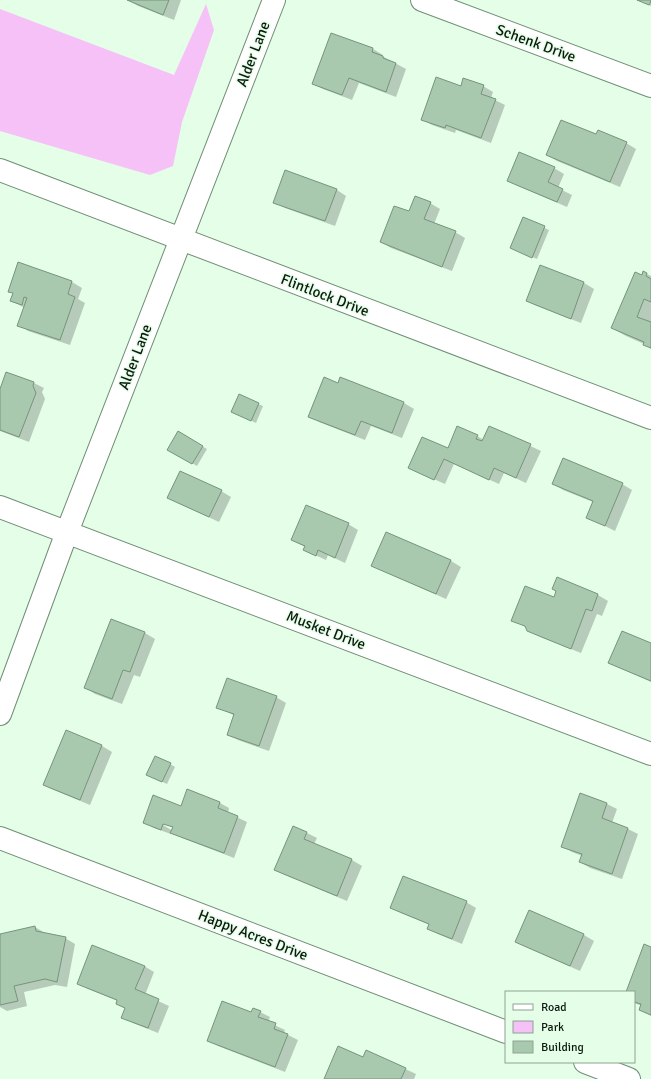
<svg xmlns="http://www.w3.org/2000/svg" width="651" height="1079" viewBox="0 0 651 1079" font-family="Signika,sans-serif">
  <style>
    .green { fill: #f6c1f7 }
    .shadow { fill: #0003; fill-rule: evenodd }
    .building { fill: #a9c9af; stroke: #76947c }
    .lines { fill: none; stroke-linecap: round; stroke-linejoin: round }
    .minor-casing { stroke: #708d75; stroke-width: 24 }
    .minor { stroke: #fff; stroke-width: 22 }
    .labels { text-anchor: middle; stroke-width: 3; stroke-linejoin: round; paint-order: stroke }
    .street-label { font-size: 15px; fill: #0e1910; stroke: #e4fee8 }
  </style>
  <rect width="100%" height="100%" fill="#e4fee8"/>
  <path class="green" d="M206,4l8,26 -32,92 -9,44 -23,9 -150,-44v-122l174,66z"/>
  <g class="shadow">
    <path d="M128,0h53l-7,20 -36,-14z"/>
    <path d="M636,0h15v6z"/>
    <path d="M373,49l10,6 -1,1 24,13 -10,28 -37,-14 -7,17 -29,-11 -10,-5z"/>
    <path d="M483,86l10,6 -2,6 14,7 -14,38 -35,-13 -1,3 -23,-8 -10,-6 39,-32z"/>
    <path d="M596,136l30,7 10,6 -16,38 -63,-26 -10,-6z"/>
    <path d="M554,168l10,6 -6,14 14,7 -5,12 -49,-21 -10,-6z"/>
    <path d="M337,190l9,6 -11,30 -50,-18 -10,-6z"/>
    <path d="M430,203l10,6 -6,15 21,8 10,6 -13,33 -61,-23 -10,-6 29,-29z"/>
    <path d="M523,218l26,12 -12,29 -26,-11z"/>
    <path d="M19,264l53,18 10,6 -4,11 7,4 -15,42 -42,-14 -9,-6 6,-17 -14,-7 3,-7 -5,-3z"/>
    <path d="M540,266l44,17 10,6 -13,34 -44,-17 -10,-5z"/>
    <path d="M647,274l4,2v73l-7,-5 -18,-8 -14,-8 30,-52z"/>
    <path d="M7,373l27,10 10,5 -2,4 3,7 -16,43 -29,-11v-40z"/>
    <path d="M340,378l64,25 10,6 -12,29 -31,-12 -6,14 -46,-18 -9,-6 28,-32z"/>
    <path d="M258,404l5,2 -7,17 -19,-9z"/>
    <path d="M490,427l51,24 -15,32 -22,-10 -5,11 -45,-20 -9,20 -36,-16 68,-32 7,4z"/>
    <path d="M178,433l29,16 -10,17 -29,-17z"/>
    <path d="M553,484h69l10,6 -17,41 -28,-14 6,-15 -30,-12z"/>
    <path d="M221,491l10,6 -12,25 -41,-19z"/>
    <path d="M348,524l10,6 -13,33 -17,-8 -2,5 -22,-10 1,-3 -13,-7z"/>
    <path d="M387,533l64,28 10,6 -15,32 -63,-28z"/>
    <path d="M558,579l40,16 10,6 -6,15 -5,-2 -16,39 -43,-17 -10,-6 -1,-2 -14,-8 41,-21 3,-8z"/>
    <path d="M112,620l33,13 10,6 -15,38 -6,-2 -12,29 -27,-10 -9,-6z"/>
    <path d="M651,645v37l-42,-19z"/>
    <path d="M276,697l10,6 -17,48 -31,-11 -10,-5 7,-19 -18,-9z"/>
    <path d="M66,732l36,14 10,6 -22,53 -36,-15 -10,-5z"/>
    <path d="M170,764l5,3 -8,17 -15,-7z"/>
    <path d="M220,803l9,5 -1,5 19,9 -13,36 -52,-20 -11,-6v2l-17,-6 -10,-6 38,-15zM159,820l14,8v3l-15,-9z"/>
    <path d="M607,804l10,5 -5,14 16,6 10,5 -16,45 -32,-11 -10,-6 2,-6 -10,-4 -10,-6z"/>
    <path d="M307,833l10,5 -3,6 38,16 10,6 -15,35 -62,-26 -10,-5z"/>
    <path d="M466,902l10,6 -14,36 -24,-10 -10,-6 2,-3 -29,-12 -10,-6z"/>
    <path d="M530,911l54,24 10,6 -14,30 -54,-24 -9,-6z"/>
    <path d="M35,927l10,6 20,5 10,6 -8,43 -12,-2 -31,7 3,14 -20,5 -7,-4v-72z"/>
    <path d="M651,948v68l-11,-6 2,-4 -8,-3v-11h-7z"/>
    <path d="M144,966l10,6 -9,23 24,11 -11,27 -25,-10 -10,-6 3,-8 -9,-5 1,-3 -30,-12 -10,-6z"/>
    <path d="M260,1012l10,5 -2,5 17,8 -1,3 14,7 -13,32 -67,-26 -9,-5 43,-27z"/>
    <path d="M367,1051l49,23 -2,5h-89l39,-21z"/>
  </g>
  <g class="building">
    <path d="M127,0h42l-6,15z"/>
    <path d="M637,0h14v1l-2,4z"/>
    <path d="M331,33l42,15 -1,4 11,4v2l13,5 -10,29 -37,-14 -7,17 -30,-11z"/>
    <path d="M436,77l25,9 2,-8 21,7 -3,9 15,5 -15,39 -35,-13 -1,3 -24,-8z"/>
    <path d="M561,120l35,14 2,-4 29,12 -17,40 -64,-27z"/>
    <path d="M519,152l36,15 -7,15 15,7 -6,13 -50,-21z"/>
    <path d="M285,170l52,19 -12,32 -52,-18z"/>
    <path d="M415,196l16,6 -7,17 32,12 -14,36 -62,-25 14,-36 15,5z"/>
    <path d="M523,217l22,9 -13,32 -22,-10z"/>
    <path d="M18,262l54,19 -4,13 7,3 -15,43 -43,-14 10,-28 -3,-1 -2,8 -12,-4 3,-8 -5,-1z"/>
    <path d="M540,265l44,17 -13,37 -45,-18z"/>
    <path d="M643,271l4,2 -1,3 5,3v23l-7,-3 -7,18 14,5v26l-8,-3 1,-3 -33,-14 24,-56 7,3z"/>
    <path d="M6,372l28,10 -1,4 3,7 -17,44 -19,-7v-41z"/>
    <path d="M324,377l14,6 2,-6 64,25 -12,31 -31,-12 -6,14 -47,-18z"/>
    <path d="M239,394l20,9 -8,18 -20,-9z"/>
    <path d="M457,426l21,9 -2,4 6,2 7,-15 42,18 -15,34 -22,-10 -5,12 -45,-21 -10,21 -26,-12 14,-31 26,11z"/>
    <path d="M178,431l25,15 -11,18 -25,-14z"/>
    <path d="M563,458l60,25 -18,43 -19,-8 7,-17 -41,-17z"/>
    <path d="M180,471l42,19 -13,27 -42,-19z"/>
    <path d="M306,505l43,18 -14,35 -17,-8 -2,6 -13,-6 2,-4 -14,-6z"/>
    <path d="M386,532l65,28 -15,34 -65,-28z"/>
    <path d="M557,577l41,17 -6,17 -6,-2 -15,40 -44,-18 -2,-5 -14,-5 14,-35 29,11 2,-6 -4,-2z"/>
    <path d="M111,619l34,13 -15,40 -7,-2 -11,29 -28,-11z"/>
    <path d="M622,631l29,12v38l-43,-18z"/>
    <path d="M227,678l50,18 -18,50 -32,-11 7,-21 -18,-6z"/>
    <path d="M66,730l36,15 -22,55 -37,-15z"/>
    <path d="M155,756l16,7 -9,19 -16,-7z"/>
    <path d="M187,789l33,13 -2,6 20,8 -14,37 -54,-20 3,-6 -10,-3 -2,6 -18,-7 10,-28 28,11z"/>
    <path d="M580,793l27,10 -5,15 26,10 -16,46 -33,-12 3,-8 -21,-7z"/>
    <path d="M293,826l14,6 -3,7 48,20 -15,37 -63,-26z"/>
    <path d="M403,876l64,25 -15,38 -25,-10 2,-5 -39,-16z"/>
    <path d="M529,910l55,24 -14,32 -55,-24z"/>
    <path d="M35,926l1,5 30,6 -9,45 -12,-3 -31,7 4,15 -18,4v-71z"/>
    <path d="M644,944l7,3v68l-12,-5 2,-6 -7,-2v-10h-8z"/>
    <path d="M92,945l53,21 -10,23 24,10 -11,29 -27,-10 4,-10 -9,-4 1,-4 -40,-16z"/>
    <path d="M222,1001l29,11 2,-4 8,3 -3,6 18,6 -2,6 14,5 -13,33 -68,-26z"/>
    <path d="M338,1046l25,11 3,-7 40,18 -5,11h-77z"/>
  </g>
  <g class="lines">
    <g class="minor-casing">
      <g id="minor">
        <path d="M422,0l229,86"/>
        <path d="M0,170l651,248"/>
        <path d="M0,507l651,247"/>
        <path d="M0,714l67,-182 207,-532"/>
        <path d="M0,838l506,194"/>
        <path d="M585,1062l44,17"/>
      </g>
    </g>
    <use href="#minor" class="minor"/>
  </g>
  <g class="labels">
    <g class="street-label">
      <text transform="translate(536 43) rotate(20)" y="5">Schenk Drive</text>
      <text transform="translate(253 54) rotate(-69)" y="5">Alder Lane</text>
      <text transform="translate(325 295) rotate(21)" y="5">Flintlock Drive</text>
      <text transform="translate(135 357) rotate(-69)" y="5">Alder Lane</text>
      <text transform="translate(326 630) rotate(21)" y="5">Musket Drive</text>
      <text transform="translate(253 935) rotate(21)" y="5">Happy Acres Drive</text>
    </g>
  </g>
  <rect x="505" y="991" width="130" height="72" fill="#e4fee8" stroke="#8ea292"/>
  <rect x="513" y="1004" width="20" height="6" fill="#ffffff" stroke="#8ea292"/>
  <text x="541" y="1011" font-size="12" fill="#0e1910">Road</text>
  <rect x="513" y="1021" width="20" height="12" fill="#f6c1f7" stroke="#8ea292"/>
  <text x="541" y="1031" font-size="12" fill="#0e1910">Park</text>
  <rect x="513" y="1041" width="20" height="12" fill="#a9c9af" stroke="#8ea292"/>
  <text x="541" y="1051" font-size="12" fill="#0e1910">Building</text>
</svg>
